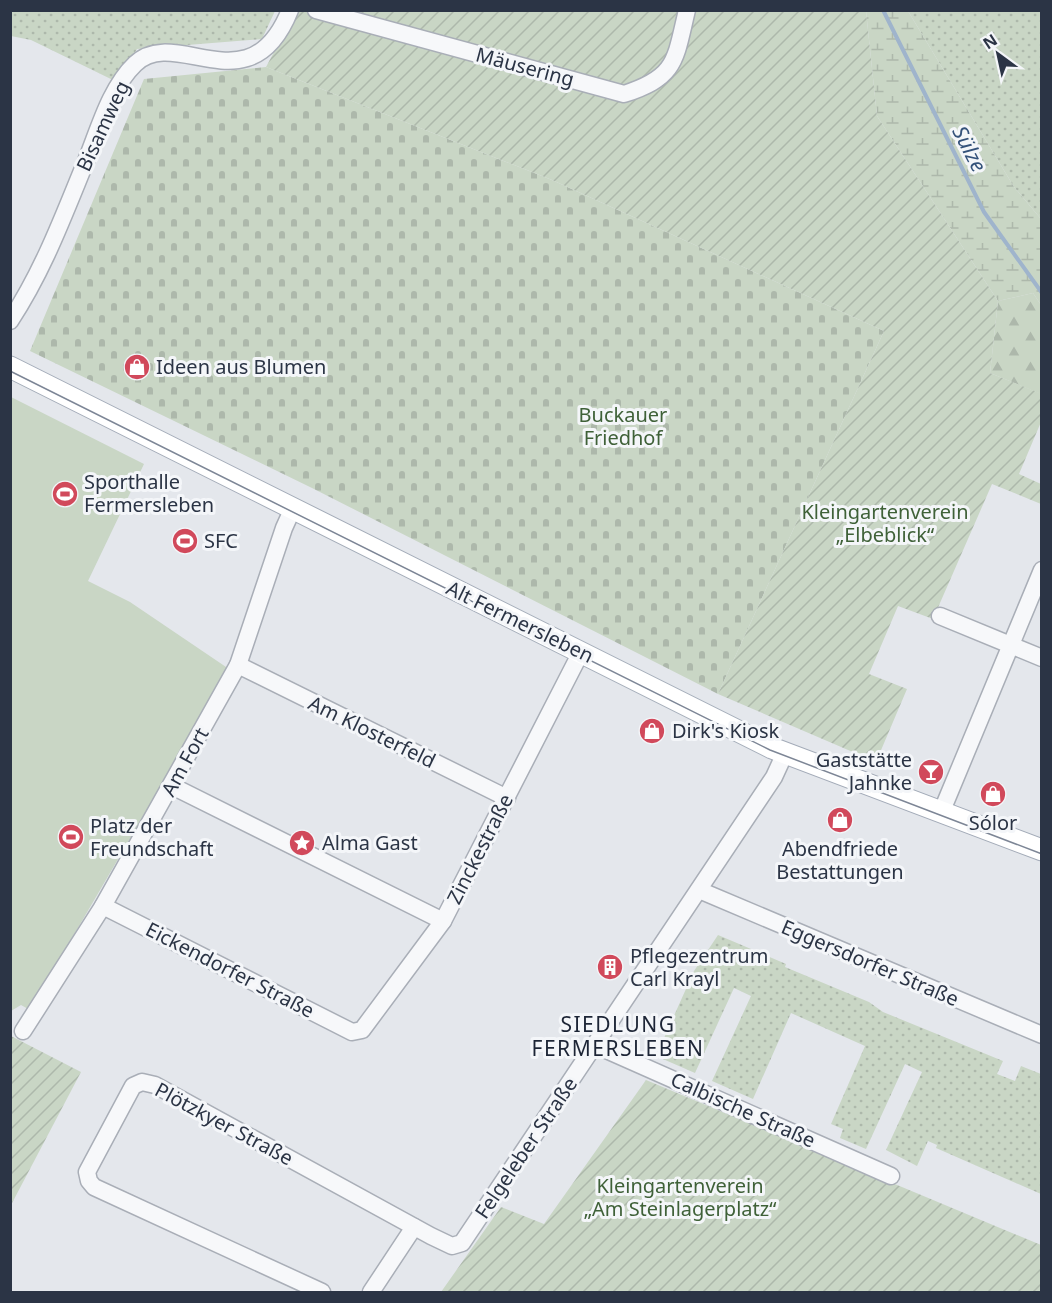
<svg xmlns="http://www.w3.org/2000/svg" width="1052" height="1303" viewBox="0 0 1052 1303" font-family="'Noto Sans',sans-serif">
  <style>
    .grass { fill: url(#grass-dots) }
    .forest { fill: url(#forest-firs) }
    .wetland { fill: url(#wetland-marsh) }
    .cemetery { fill: url(#cemetery-stones) }
    .garden { fill: url(#garden-furrows) }
    .pitch { fill: #c9d6c5 }
    .lines { fill: none; stroke-linecap: round; stroke-linejoin: round }
    .stream { stroke: #9fb4cc; stroke-width: 4 }
    .minor-casing { stroke: #a9aeb7; stroke-width: 19 }
    .major-casing { stroke: #a3abb8; stroke-width: 23 }
    .minor { stroke: #f7f8fa; stroke-width: 16 }
    .major { stroke: #fff; stroke-width: 21 }
    .tram { stroke: #7d8696; stroke-width: 1.5 }
    .labels { text-anchor: middle; stroke-width: 6; stroke-linejoin: round; paint-order: stroke }
    .street-label { font-size: 20px; fill: #2b3445; stroke: #f4f6f9 }
    .poi-label { font-size: 20px; fill: #2b3445; stroke: #f4f6f9; text-anchor: start }
    .park-label { font-size: 20px; fill: #3f6138; stroke: #f4f6f9 }
    .water-label { font-size: 21px; font-style: italic; fill: #34527a; stroke: #f4f6f9 }
    .neighbourhood-label { font-size: 21px; letter-spacing: 1.5px; fill: #1d2536; stroke: #f4f6f9 }
  </style>
  <defs>
    <pattern id="grass-dots" width="8" height="8" patternUnits="userSpaceOnUse" patternTransform="scale(1.5)"><rect width="8" height="8" fill="#c9d6c5"/><path d="M2 2h.1M6 6h.1" fill="none" stroke="#adb8ab" stroke-width="1.8" stroke-linecap="round"/></pattern>
    <pattern id="forest-firs" width="22" height="20" patternUnits="userSpaceOnUse" patternTransform="scale(1.5)"><rect width="22" height="20" fill="#c9d6c5"/><path d="M5 1l3.5 6h-7zM16 11l3.5 6h-7z" fill="#adb8ab"/></pattern>
    <pattern id="wetland-marsh" width="20" height="14" patternUnits="userSpaceOnUse" patternTransform="scale(1.5)"><rect width="20" height="14" fill="#c9d6c5"/><path d="M1 5h8M5 5V1M11 12h8M15 12V8" fill="none" stroke="#adb8ab"/></pattern>
    <pattern id="cemetery-stones" width="16" height="16" patternUnits="userSpaceOnUse" patternTransform="scale(1.5)"><rect width="16" height="16" fill="#c9d6c5"/><path d="M2 7V4a2 2 0 0 1 4 0v3zM10 15v-3a2 2 0 0 1 4 0v3z" fill="#adb8ab"/></pattern>
    <pattern id="garden-furrows" width="10" height="10" patternUnits="userSpaceOnUse" patternTransform="scale(1.5)"><rect width="10" height="10" fill="#c9d6c5"/><path d="M-1 1l2-2M0 10L10 0M9 11l2-2" fill="none" stroke="#adb8ab"/></pattern>
  </defs>
  <rect width="100%" height="100%" fill="#e4e7ec"/>
  <g class="grass">
    <path d="M10,11h265l-13,28 -125,10 -20,33 -86,-42 -20,-4z"/>
    <path d="M908,11h133v208l-27,-32z"/>
    <path d="M718,935l68,29 -1,3 84,35 14,10 120,49 -6,13 18,7 6,-15 20,8v120l-105,-46 1,-3 -9,-4 -11,25 -31,-16 36,-78 -17,-8 -39,85 -26,-11 3,-9 -12,-5 34,-78 -74,-33 -38,86 -41,-18 39,-85 -17,-8 -39,85 -39,-17 38,-85z"/>
  </g>
  <path class="forest" d="M1033,293l8,12v89l-51,-21 8,-72z"/>
  <path class="wetland" d="M866,11h42l106,176 27,32v86l-8,-12 -35,8 -121,-185z"/>
  <path class="cemetery" d="M266,67l286,113 332,151 -166,363 -406,-206 -282,-137 114,-272z"/>
  <g class="garden">
    <path d="M296,11h570l11,105 121,185 -8,72 52,21 -1,28 -22,52 22,10v20l-49,-20 -59,135 -35,-13 -29,68 38,15 -31,73 -158,-68 166,-363 -332,-151 -286,-113z"/>
    <path d="M11,1036l70,36 -70,133z"/>
    <path d="M646,1080l395,165v47h-600l60,-85 43,17z"/>
  </g>
  <path class="pitch" d="M11,397l133,67 -56,117 42,21 99,67 -199,341 -9,-5 -10,6z"/>
  <g class="lines">
    <path class="stream" d="M883,10l101,202 58,81"/>
    <g class="minor-casing">
      <g id="minor">
        <path d="M316,10l308,84c53,-17 51,-34 63,-84"/>
        <path d="M10,321c33,-50 53,-104 76,-160 13,-32 24,-73 49,-97 41,-40 115,46 155,-54"/>
        <path d="M940,616l102,42"/>
        <path d="M238,665l269,133"/>
        <path d="M172,786l271,135"/>
        <path d="M941,813l101,-243"/>
        <path d="M699,890l343,145"/>
        <path d="M103,906l249,126 10,-2 81,-109 138,-269"/>
        <path d="M23,1031l80,-125 135,-241 46,-137 9,-20"/>
        <path d="M595,1045l296,131"/>
        <path d="M322,1292l-228,-105 -5,-6 -2,-9 46,-86 9,-4 13,3 276,151 21,10 10,-3 312,-466 11,-24"/>
        <path d="M371,1292l43,-65"/>
      </g>
    </g>
    <g class="major-casing">
      <path id="major" d="M10,367l762,381 270,102"/>
    </g>
    <use href="#minor" class="minor"/>
    <use href="#major" class="major"/>
    <path class="tram" d="M10,371l760,379 272,104"/>
  </g>
  <defs>
    <g id="shop-disc" transform="scale(1.35)"><circle r="9.5" fill="#d1495b" stroke="#f4f6f9"/><path d="M-5-2.5h2.3a2.7 3.5 0 0 1 5.4 0H5L5.5 6h-11ZM-1.5-2.5h3a1.5 2.3 0 0 0-3 0Z" fill="#fff"/></g>
    <g id="stadium-disc" transform="scale(1.35)"><circle r="9.5" fill="#d1495b" stroke="#f4f6f9"/><path d="M0-5a6.5 5 0 1 0 0 10a6.5 5 0 1 0 0-10ZM-3.5-1.8h7v3.6h-7Z" fill="#fff"/></g>
    <g id="bar-disc" transform="scale(1.35)"><circle r="9.5" fill="#d1495b" stroke="#f4f6f9"/><path d="M-6-5H6L.8 .8V4.5H3.5V6h-7V4.5H-.8V.8Z" fill="#fff"/></g>
    <g id="sight-disc" transform="scale(1.35)"><circle r="9.5" fill="#d1495b" stroke="#f4f6f9"/><path d="M0-6L1.8-2.2L6-1.7L2.9 1.2L3.7 5.4L0 3.3L-3.7 5.4L-2.9 1.2L-6-1.7L-1.8-2.2Z" fill="#fff"/></g>
    <g id="building-disc" transform="scale(1.35)"><circle r="9.5" fill="#d1495b" stroke="#f4f6f9"/><path d="M-4-6H4V6H1V3H-1V6H-4ZM-2.5-4.3h1.7v1.8h-1.7ZM.8-4.3h1.7v1.8H.8ZM-2.5-1h1.7V.8h-1.7ZM.8-1h1.7V.8H.8Z" fill="#fff"/></g>
  </defs>
  <g fill-rule="evenodd">
    <use href="#shop-disc" x="137" y="367"/>
    <use href="#stadium-disc" x="65" y="494"/>
    <use href="#stadium-disc" x="185" y="541"/>
    <use href="#shop-disc" x="652" y="731"/>
    <use href="#bar-disc" x="931" y="772"/>
    <use href="#shop-disc" x="993" y="794"/>
    <use href="#shop-disc" x="840" y="820"/>
    <use href="#stadium-disc" x="71" y="837"/>
    <use href="#sight-disc" x="302" y="843"/>
    <use href="#building-disc" x="610" y="967"/>
  </g>
  <g class="labels">
    <g class="street-label">
      <text transform="translate(525 67) rotate(15)" y="7">Mäusering</text>
      <text transform="translate(103 126) rotate(-65)" y="7">Bisamweg</text>
      <text transform="translate(520 622) rotate(26)" y="7">Alt Fermersleben</text>
      <text transform="translate(372 732) rotate(26)" y="7">Am Klosterfeld</text>
      <text transform="translate(185 762) rotate(-61)" y="7">Am Fort</text>
      <text transform="translate(480 849) rotate(-63)" y="7">Zinckestraße</text>
      <text transform="translate(870 963) rotate(23)" y="7">Eggersdorfer Straße</text>
      <text transform="translate(230 970) rotate(27)" y="7">Eickendorfer Straße</text>
      <text transform="translate(743 1110) rotate(24)" y="7">Calbische Straße</text>
      <text transform="translate(224 1124) rotate(28)" y="7">Plötzkyer Straße</text>
      <text transform="translate(526 1148) rotate(-56)" y="7">Felgeleber Straße</text>
    </g>
    <g class="poi-label">
      <text x="156" y="374">Ideen aus Blumen</text>
      <text x="84" y="489">Sporthalle<tspan x="84" dy="23">Fermersleben</tspan></text>
      <text x="204" y="548">SFC</text>
      <text x="672" y="738">Dirk's Kiosk</text>
      <text x="912" y="767" text-anchor="end">Gaststätte<tspan x="912" dy="23">Jahnke</tspan></text>
      <text x="993" y="830" text-anchor="middle">Sólor</text>
      <text x="90" y="833">Platz der<tspan x="90" dy="23">Freundschaft</tspan></text>
      <text x="322" y="850">Alma Gast</text>
      <text x="840" y="856" text-anchor="middle">Abendfriede<tspan x="840" dy="23">Bestattungen</tspan></text>
      <text x="630" y="963">Pflegezentrum<tspan x="630" dy="23">Carl Krayl</tspan></text>
    </g>
    <g class="park-label">
      <text x="623" y="422">Buckauer<tspan x="623" dy="23">Friedhof</tspan></text>
      <text x="885" y="519">Kleingartenverein<tspan x="885" dy="23">„Elbeblick“</tspan></text>
      <text x="680" y="1193">Kleingartenverein<tspan x="680" dy="23">„Am Steinlagerplatz“</tspan></text>
    </g>
    <g class="water-label">
      <text transform="translate(969 149) rotate(63)" y="7">Sülze</text>
    </g>
    <g class="neighbourhood-label">
      <text x="618" y="1032">SIEDLUNG<tspan x="618" dy="24">FERMERSLEBEN</tspan></text>
    </g>
  </g>
  <rect width="1052" height="1303" fill="none" stroke="#2b3445" stroke-width="24"/>
  <g transform="translate(998 54) rotate(327)" stroke="#f4f6f9" stroke-width="4.5" paint-order="stroke">
  <path d="M0-4.5L10 22L0 15L-10 22Z" fill="#2b3445"/>
  <text y="-9" font-size="16" font-weight="bold" text-anchor="middle" fill="#2b3445">N</text>
  </g>
</svg>
